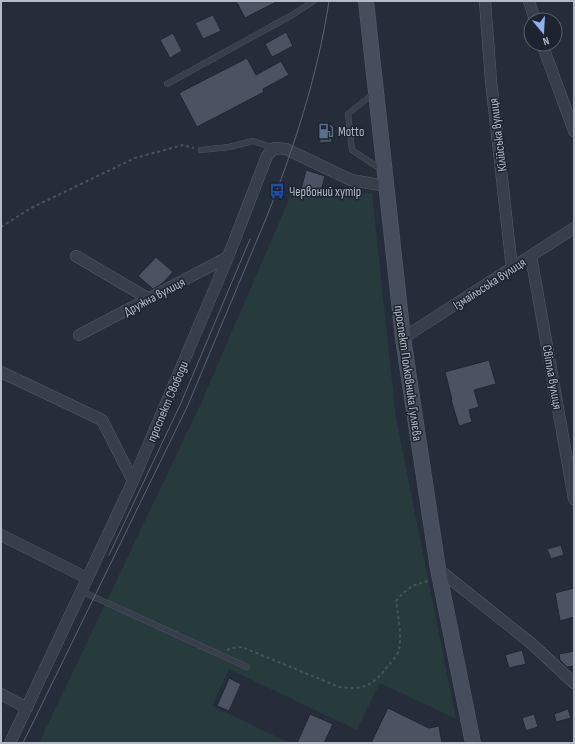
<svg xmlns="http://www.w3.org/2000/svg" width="575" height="744" viewBox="0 0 575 744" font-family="'Sofia Sans Condensed',sans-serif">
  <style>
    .green { fill: #273a3c }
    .building { fill: #4b5363; stroke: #1f2631 }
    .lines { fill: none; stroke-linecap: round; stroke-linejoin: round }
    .service-casing { stroke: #565d68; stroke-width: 6 }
    .minor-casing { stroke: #565d68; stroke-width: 12 }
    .secondary-casing { stroke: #565d68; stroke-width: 16 }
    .path { stroke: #46575a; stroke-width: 2; stroke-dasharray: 3 3; stroke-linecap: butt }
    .service { stroke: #383f4b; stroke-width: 5.5 }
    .minor { stroke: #383f4b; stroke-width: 11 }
    .secondary { stroke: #464e5d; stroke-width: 15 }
    .tram { stroke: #5a6371; stroke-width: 1 }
    .labels { text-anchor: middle; stroke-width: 3; stroke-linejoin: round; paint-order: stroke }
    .poi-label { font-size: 13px; fill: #b4bac6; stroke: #1d242f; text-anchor: start }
    .street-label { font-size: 13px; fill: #b4bac6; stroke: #1d242f }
  </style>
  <rect width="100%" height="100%" fill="#252d3a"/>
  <path class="green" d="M372,193l24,225 60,301 -76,-36 -23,47 -128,-61 -17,37 78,37h-251l163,-342 88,-204z"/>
  <g class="building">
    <path d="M236,1h42l-33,17z"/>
    <path d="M213,15l8,16 -18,8 -8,-16z"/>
    <path d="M286,32l7,14 -21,11 -7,-13z"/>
    <path d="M173,33l9,18 -12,7 -10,-18z"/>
    <path d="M247,58l9,17 25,-14 8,14 -26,14 1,3 -67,35 -18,-34z"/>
    <path d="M331,131l1,11 -12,1 -1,-10z"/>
    <path d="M306,170l19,6 -4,15 -20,-1z"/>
    <path d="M156,257l17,15 -10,11 -10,6 -15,-13z"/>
    <path d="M489,360l7,24 -22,6 5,17 -10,3 3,12 -13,4 -8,-26h1l-7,-28z"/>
    <path d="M561,545l3,10 -13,4 -4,-10z"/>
    <path d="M574,588v29l-14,4 -5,-28z"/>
    <path d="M522,650l4,14 -17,4 -4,-13z"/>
    <path d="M574,651v15l-7,1 -7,-7 -1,-6z"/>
    <path d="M229,678l12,6 -12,27 -12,-5z"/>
    <path d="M388,708l41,20 10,-2 3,17h-71z"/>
    <path d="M568,709l3,9 -15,4 -2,-8z"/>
    <path d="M310,714l23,10 -9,19h-27z"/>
    <path d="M534,714l4,13 -12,4 -4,-13z"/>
  </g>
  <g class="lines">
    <g class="service-casing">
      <g id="service">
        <path d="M167,84l125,-69 22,-14"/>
        <path d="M374,93l-26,21 4,36 30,20"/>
        <path d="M201,150l28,-3 24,-6 21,7"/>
        <path d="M81,591l166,76"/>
      </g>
    </g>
    <g class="minor-casing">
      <g id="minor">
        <path d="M485,1l6,80 21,187"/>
        <path d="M529,1l6,19"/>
        <path d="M542,44l32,87"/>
        <path d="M76,256l73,43"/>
        <path d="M531,256l43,243"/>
        <path d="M79,335l149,-78"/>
        <path d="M403,338l171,-110"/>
        <path d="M1,372l101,48 31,61"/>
        <path d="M1,535l86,43"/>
        <path d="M438,569l94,75 42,39"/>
        <path d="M1,694l26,14"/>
        <path d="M10,743l123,-262 95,-224 39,-101 7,-8 12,1 65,31 35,6"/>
      </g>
    </g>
    <g class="secondary-casing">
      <path id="secondary" d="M366,1l37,337 35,231 35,174"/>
    </g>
    <g class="path">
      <path d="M1,227l30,-19 104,-50 48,-13 11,3"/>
      <path d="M227,650l4,-2 11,-1 97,40c27,3 33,-1 50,-22 3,-4 9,-10 10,-15 3,-16 -1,-33 -3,-49 10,-12 17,-17 33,-20"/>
    </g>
    <use href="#service" class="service"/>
    <use href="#minor" class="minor"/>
    <use href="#secondary" class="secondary"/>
    <g class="tram">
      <path d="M109,555l72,-152 69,-164"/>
      <path d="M23,743l165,-338 77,-184c28,-70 53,-146 64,-220"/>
    </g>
  </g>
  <defs>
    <g id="fuel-bare" transform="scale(1.2)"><path d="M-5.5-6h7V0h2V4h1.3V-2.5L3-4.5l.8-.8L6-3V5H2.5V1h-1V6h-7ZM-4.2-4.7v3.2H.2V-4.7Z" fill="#5c6f8a" stroke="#1d242f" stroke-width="2.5" paint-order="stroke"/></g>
    <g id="bus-bare" transform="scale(1.2)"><path d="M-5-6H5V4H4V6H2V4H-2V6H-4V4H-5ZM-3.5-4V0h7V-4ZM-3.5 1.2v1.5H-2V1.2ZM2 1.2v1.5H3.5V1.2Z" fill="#1a4fb4" stroke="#1d242f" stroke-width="2.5" paint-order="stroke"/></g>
  </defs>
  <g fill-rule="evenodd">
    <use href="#fuel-bare" x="326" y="131"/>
    <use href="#bus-bare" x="277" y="191"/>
  </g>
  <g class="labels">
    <g class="poi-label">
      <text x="338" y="136">Motto</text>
      <text x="289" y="196">Червоний хутір</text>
    </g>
    <g class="street-label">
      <text transform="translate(497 135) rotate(-97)" y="5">Кілійська вулиця</text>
      <text transform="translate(489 283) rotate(-33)" y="5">Ізмаїльська вулиця</text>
      <text transform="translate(154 296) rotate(-28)" y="5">Дружна вулиця</text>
      <text transform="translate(409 373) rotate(82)" y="5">проспект Полковника Гуляєва</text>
      <text transform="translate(553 377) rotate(80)" y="5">Світла вулиця</text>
      <text transform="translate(167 401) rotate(-67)" y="5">проспект Свободи</text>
    </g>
  </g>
  <rect width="575" height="744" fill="none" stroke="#b4bac6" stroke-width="4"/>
  <g transform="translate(543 32) rotate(162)"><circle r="19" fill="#1d242f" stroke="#59606b"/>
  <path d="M0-3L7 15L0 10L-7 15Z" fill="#8faff0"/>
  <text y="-6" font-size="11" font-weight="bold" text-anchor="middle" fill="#b4bac6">N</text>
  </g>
</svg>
